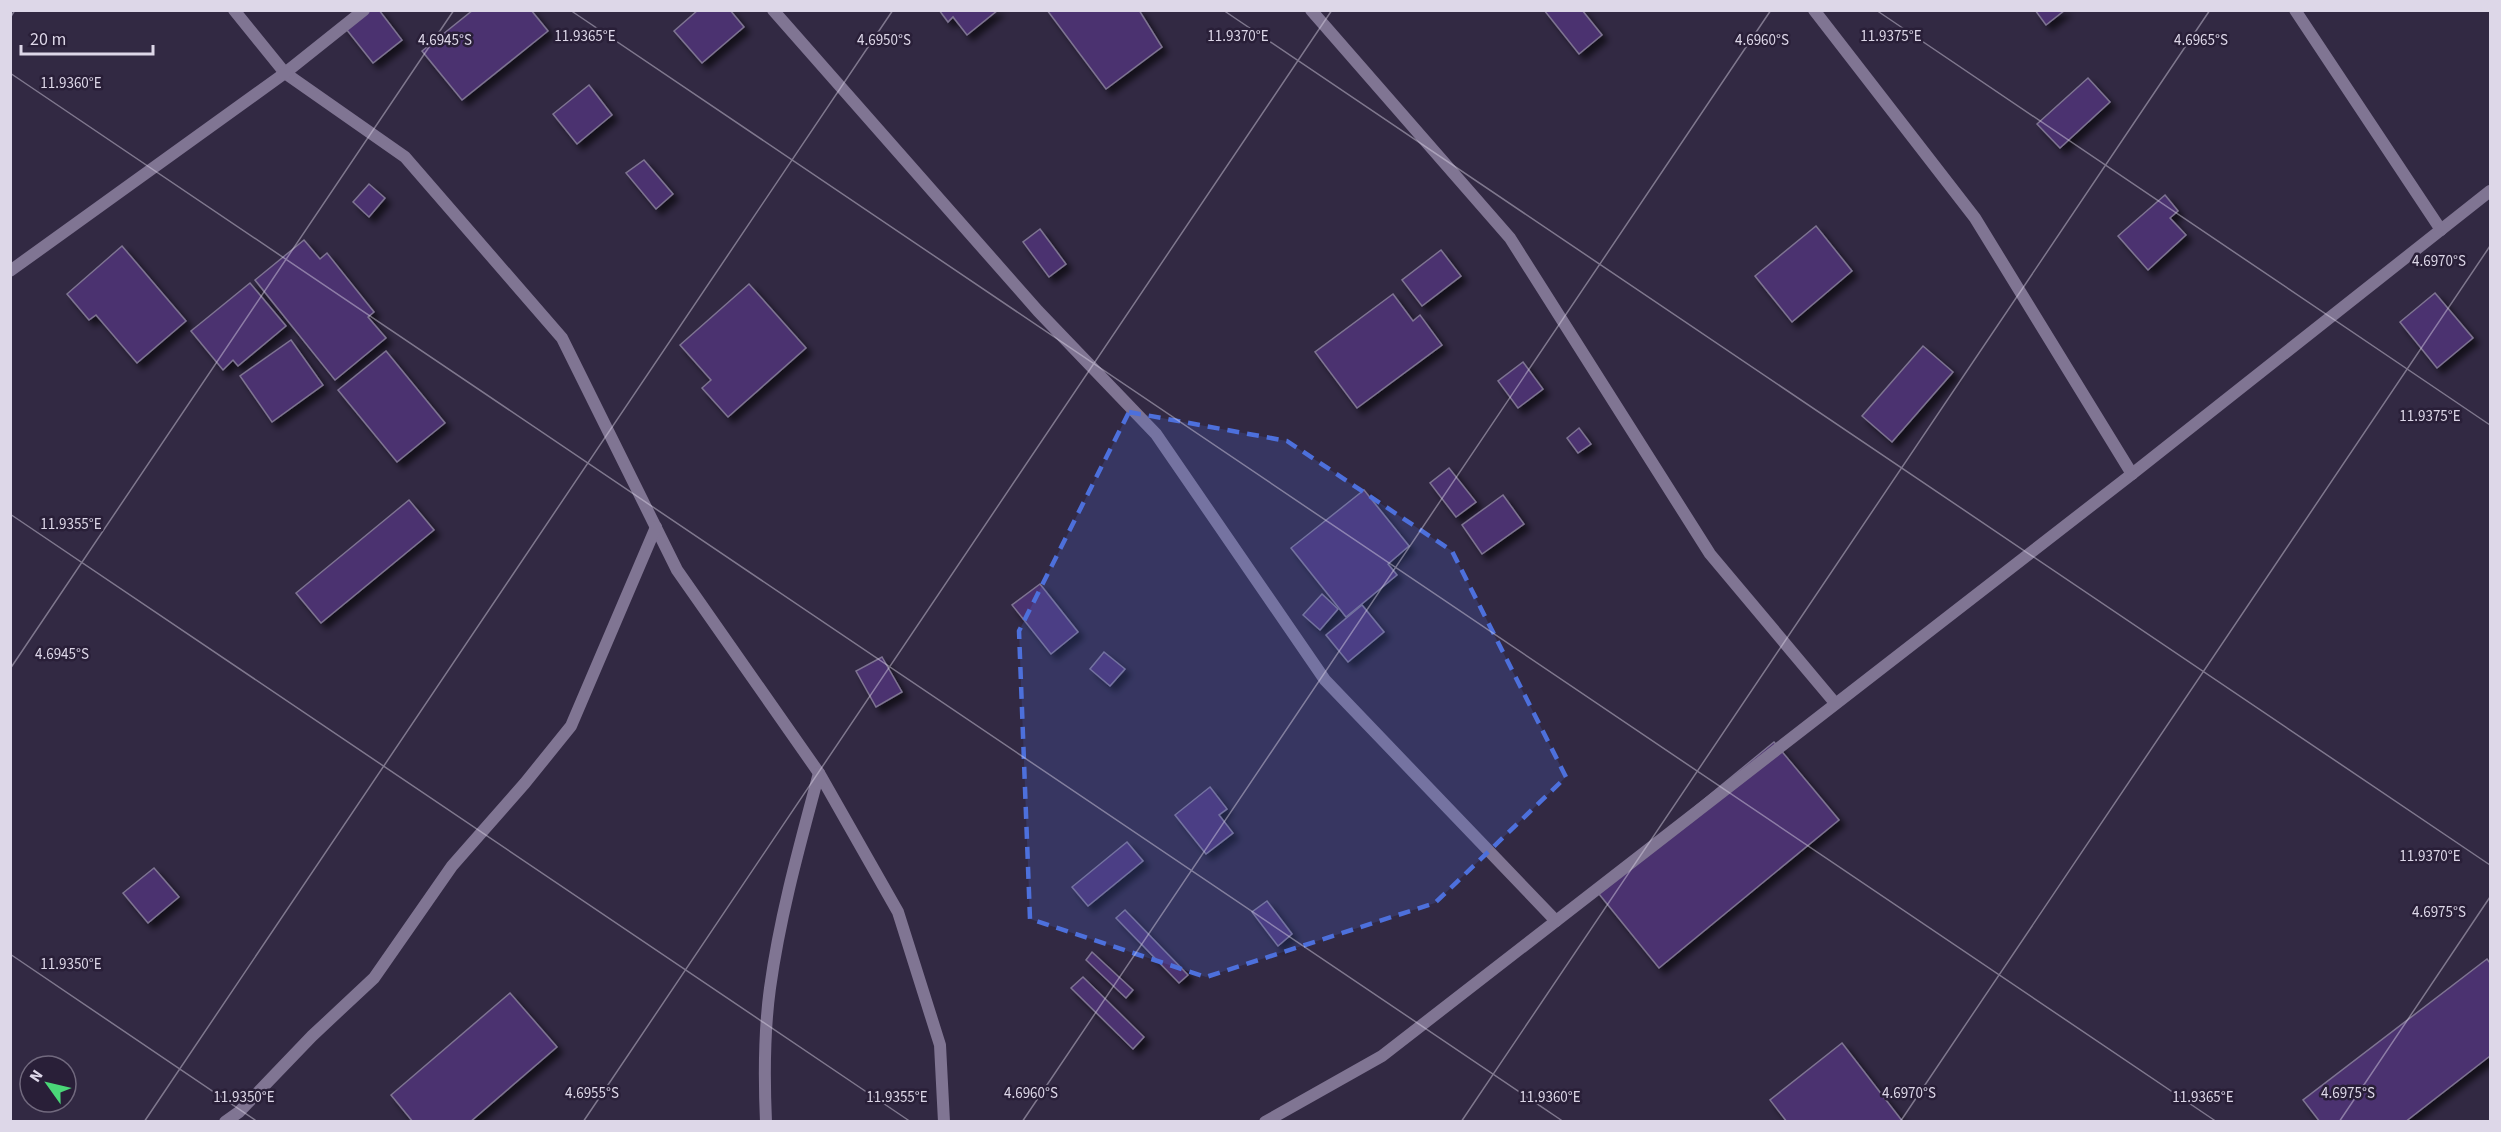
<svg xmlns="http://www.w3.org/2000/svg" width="2501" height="1132" viewBox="0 0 2501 1132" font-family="'Source Sans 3',sans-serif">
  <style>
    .building { fill: #4c3270; stroke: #7e7492; stroke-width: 1.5; filter: url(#shadow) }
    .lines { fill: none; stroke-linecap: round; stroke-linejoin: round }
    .minor { stroke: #807593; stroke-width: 12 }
    .marked { fill: #4d70dc; fill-opacity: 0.2; stroke: #4d70dc; stroke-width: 4.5; stroke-dasharray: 12 8; stroke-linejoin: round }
    .ticks { fill: none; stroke: #ddd7e8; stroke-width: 1.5; stroke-opacity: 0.45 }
    .ticks-label { font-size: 15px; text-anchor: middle; fill: #ddd7e8; stroke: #291f38; stroke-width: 5; stroke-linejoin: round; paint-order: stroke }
  </style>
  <defs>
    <filter id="shadow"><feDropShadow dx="5.5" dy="5.5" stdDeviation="3" flood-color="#0009"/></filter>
  </defs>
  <rect width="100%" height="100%" fill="#322943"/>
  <g class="building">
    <path d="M361,10h18l23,30 -29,23 -30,-38z"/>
    <path d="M473,10h58l17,21 -86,69 -40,-49z"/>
    <path d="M698,10h32l14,17 -42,36 -28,-32z"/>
    <path d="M939,10h59l-31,25 -14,-18 -5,5z"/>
    <path d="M1047,10h92l23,37 -56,42z"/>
    <path d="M1544,10h38l20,25 -23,19z"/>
    <path d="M2035,10h30l-19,15z"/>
    <path d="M2088,78l22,24 -50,46 -23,-24z"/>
    <path d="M589,85l23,30 -35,29 -24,-30z"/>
    <path d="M644,160l29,34 -17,15 -30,-36z"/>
    <path d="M369,184l16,14 -16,19 -16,-15z"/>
    <path d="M2165,195l13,16 -8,7 16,17 -38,35 -30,-34z"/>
    <path d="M1816,226l36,45 -60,51 -37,-46z"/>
    <path d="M1040,229l26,35 -17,13 -26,-35z"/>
    <path d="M304,240l16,19 7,-6 47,59 -6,5 18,21 -51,42 -80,-100z"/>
    <path d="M122,246l64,75 -49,42 -41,-48 -7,5 -22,-26z"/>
    <path d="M1441,250l20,26 -39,30 -20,-26z"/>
    <path d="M250,283l36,43 -48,40 -5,-6 -10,10 -32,-39z"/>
    <path d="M749,284l57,64 -78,69 -26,-29 9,-8 -31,-35z"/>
    <path d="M2435,293l38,45 -36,30 -37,-46z"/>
    <path d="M1393,294l20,27 7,-6 22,30 -85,63 -42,-56z"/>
    <path d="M291,340l32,45 -51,37 -32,-46z"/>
    <path d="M1923,346l30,26 -61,70 -30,-26z"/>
    <path d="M386,351l59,72 -48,39 -59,-72z"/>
    <path d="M1523,362l20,27 -25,19 -20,-27z"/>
    <path d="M1579,428l12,16 -13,9 -11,-15z"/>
    <path d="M1449,468l27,34 -20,15 -26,-34z"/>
    <path d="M1364,490l45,56 -21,18 9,11 -51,42 -55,-69z"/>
    <path d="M1503,495l21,29 -42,30 -20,-29z"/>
    <path d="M409,500l25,30 -113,93 -25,-30z"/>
    <path d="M1040,584l38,48 -27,22 -39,-49z"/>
    <path d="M1322,594l16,15 -18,21 -17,-15z"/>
    <path d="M1362,605l22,27 -36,30 -22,-27z"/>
    <path d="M1104,652l21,17 -15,17 -20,-17z"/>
    <path d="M882,657l20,35 -26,15 -20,-36z"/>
    <path d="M1774,742l65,78 -180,148 -64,-79z"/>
    <path d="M1210,787l17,22 -8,6 14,18 -27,21 -31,-39z"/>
    <path d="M1127,842l16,19 -55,45 -16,-19z"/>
    <path d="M154,868l25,29 -31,26 -25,-30z"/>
    <path d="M1267,901l25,33 -14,12 -26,-34z"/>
    <path d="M1125,910l63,65 -9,8 -63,-65z"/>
    <path d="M1092,952l41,38 -7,8 -40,-38z"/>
    <path d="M2487,959l3,4v93l-85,66h-85l-17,-22z"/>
    <path d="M1083,977l61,60 -11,12 -62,-61z"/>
    <path d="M510,993l47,54 -87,75h-57l-22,-27z"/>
    <path d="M1842,1043l61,79h-116l-17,-22z"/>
  </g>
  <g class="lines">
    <g class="minor">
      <path d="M234,10l51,63 120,84 157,181 115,232 142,203 79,139 42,133 4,77"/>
      <path d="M773,10l265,301 118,123 169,246 231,241"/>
      <path d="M1311,10l199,228 200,316 125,149"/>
      <path d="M1814,10l161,208 157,256"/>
      <path d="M2295,10l146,220"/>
      <path d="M10,271l275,-198 79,-63"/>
      <path d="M225,1122l14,-10 73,-76 62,-58 78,-112 73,-83 46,-57 85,-199"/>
      <path d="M766,1122c-2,-44 -2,-90 4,-134 10,-73 30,-144 49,-215"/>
      <path d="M1265,1122l117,-66 750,-582 358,-283"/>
    </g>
  </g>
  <path class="marked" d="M1129,412l158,29 165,110 114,226 -131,126 -229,74 -176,-58 -11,-288z"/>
  <path class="ticks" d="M570,10l1647,1112M1223,10l1267,855M1876,10l614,415M10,18l5,-8M10,73l1554,1049M10,514l901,608M10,669l444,-659M10,954l248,168M144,1122l749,-1112M583,1122l749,-1112M1022,1122l749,-1112M1461,1122l749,-1112M1900,1122l590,-876M2339,1122l151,-225"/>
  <g class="ticks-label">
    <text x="585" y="41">11.9365°E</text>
    <text x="1238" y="41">11.9370°E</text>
    <text x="1891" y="41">11.9375°E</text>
    <text x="445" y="45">4.6945°S</text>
    <text x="884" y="45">4.6950°S</text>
    <text x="1762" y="45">4.6960°S</text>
    <text x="2201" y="45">4.6965°S</text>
    <text x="71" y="88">11.9360°E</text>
    <text x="2439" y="266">4.6970°S</text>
    <text x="2430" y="421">11.9375°E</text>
    <text x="71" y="529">11.9355°E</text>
    <text x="62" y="659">4.6945°S</text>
    <text x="2430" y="861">11.9370°E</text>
    <text x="2439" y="917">4.6975°S</text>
    <text x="71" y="969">11.9350°E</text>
    <text x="592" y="1098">4.6955°S</text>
    <text x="1031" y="1098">4.6960°S</text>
    <text x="1909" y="1098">4.6970°S</text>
    <text x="2348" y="1098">4.6975°S</text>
    <text x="244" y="1102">11.9350°E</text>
    <text x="897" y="1102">11.9355°E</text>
    <text x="1550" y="1102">11.9360°E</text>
    <text x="2203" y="1102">11.9365°E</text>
  </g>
  <rect width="2501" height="1132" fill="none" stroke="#ddd7e8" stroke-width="24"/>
  <g transform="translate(48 1084) rotate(304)"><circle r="28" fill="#291f38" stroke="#71697e" stroke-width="1.5"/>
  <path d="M0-4.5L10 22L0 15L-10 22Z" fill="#4ad778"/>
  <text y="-9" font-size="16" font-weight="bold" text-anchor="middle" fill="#ddd7e8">N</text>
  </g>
  <path d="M21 45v9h132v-9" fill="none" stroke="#ddd7e8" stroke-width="3"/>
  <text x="30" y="45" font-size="18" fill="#ddd7e8" stroke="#291f38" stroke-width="4.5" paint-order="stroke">20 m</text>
</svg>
